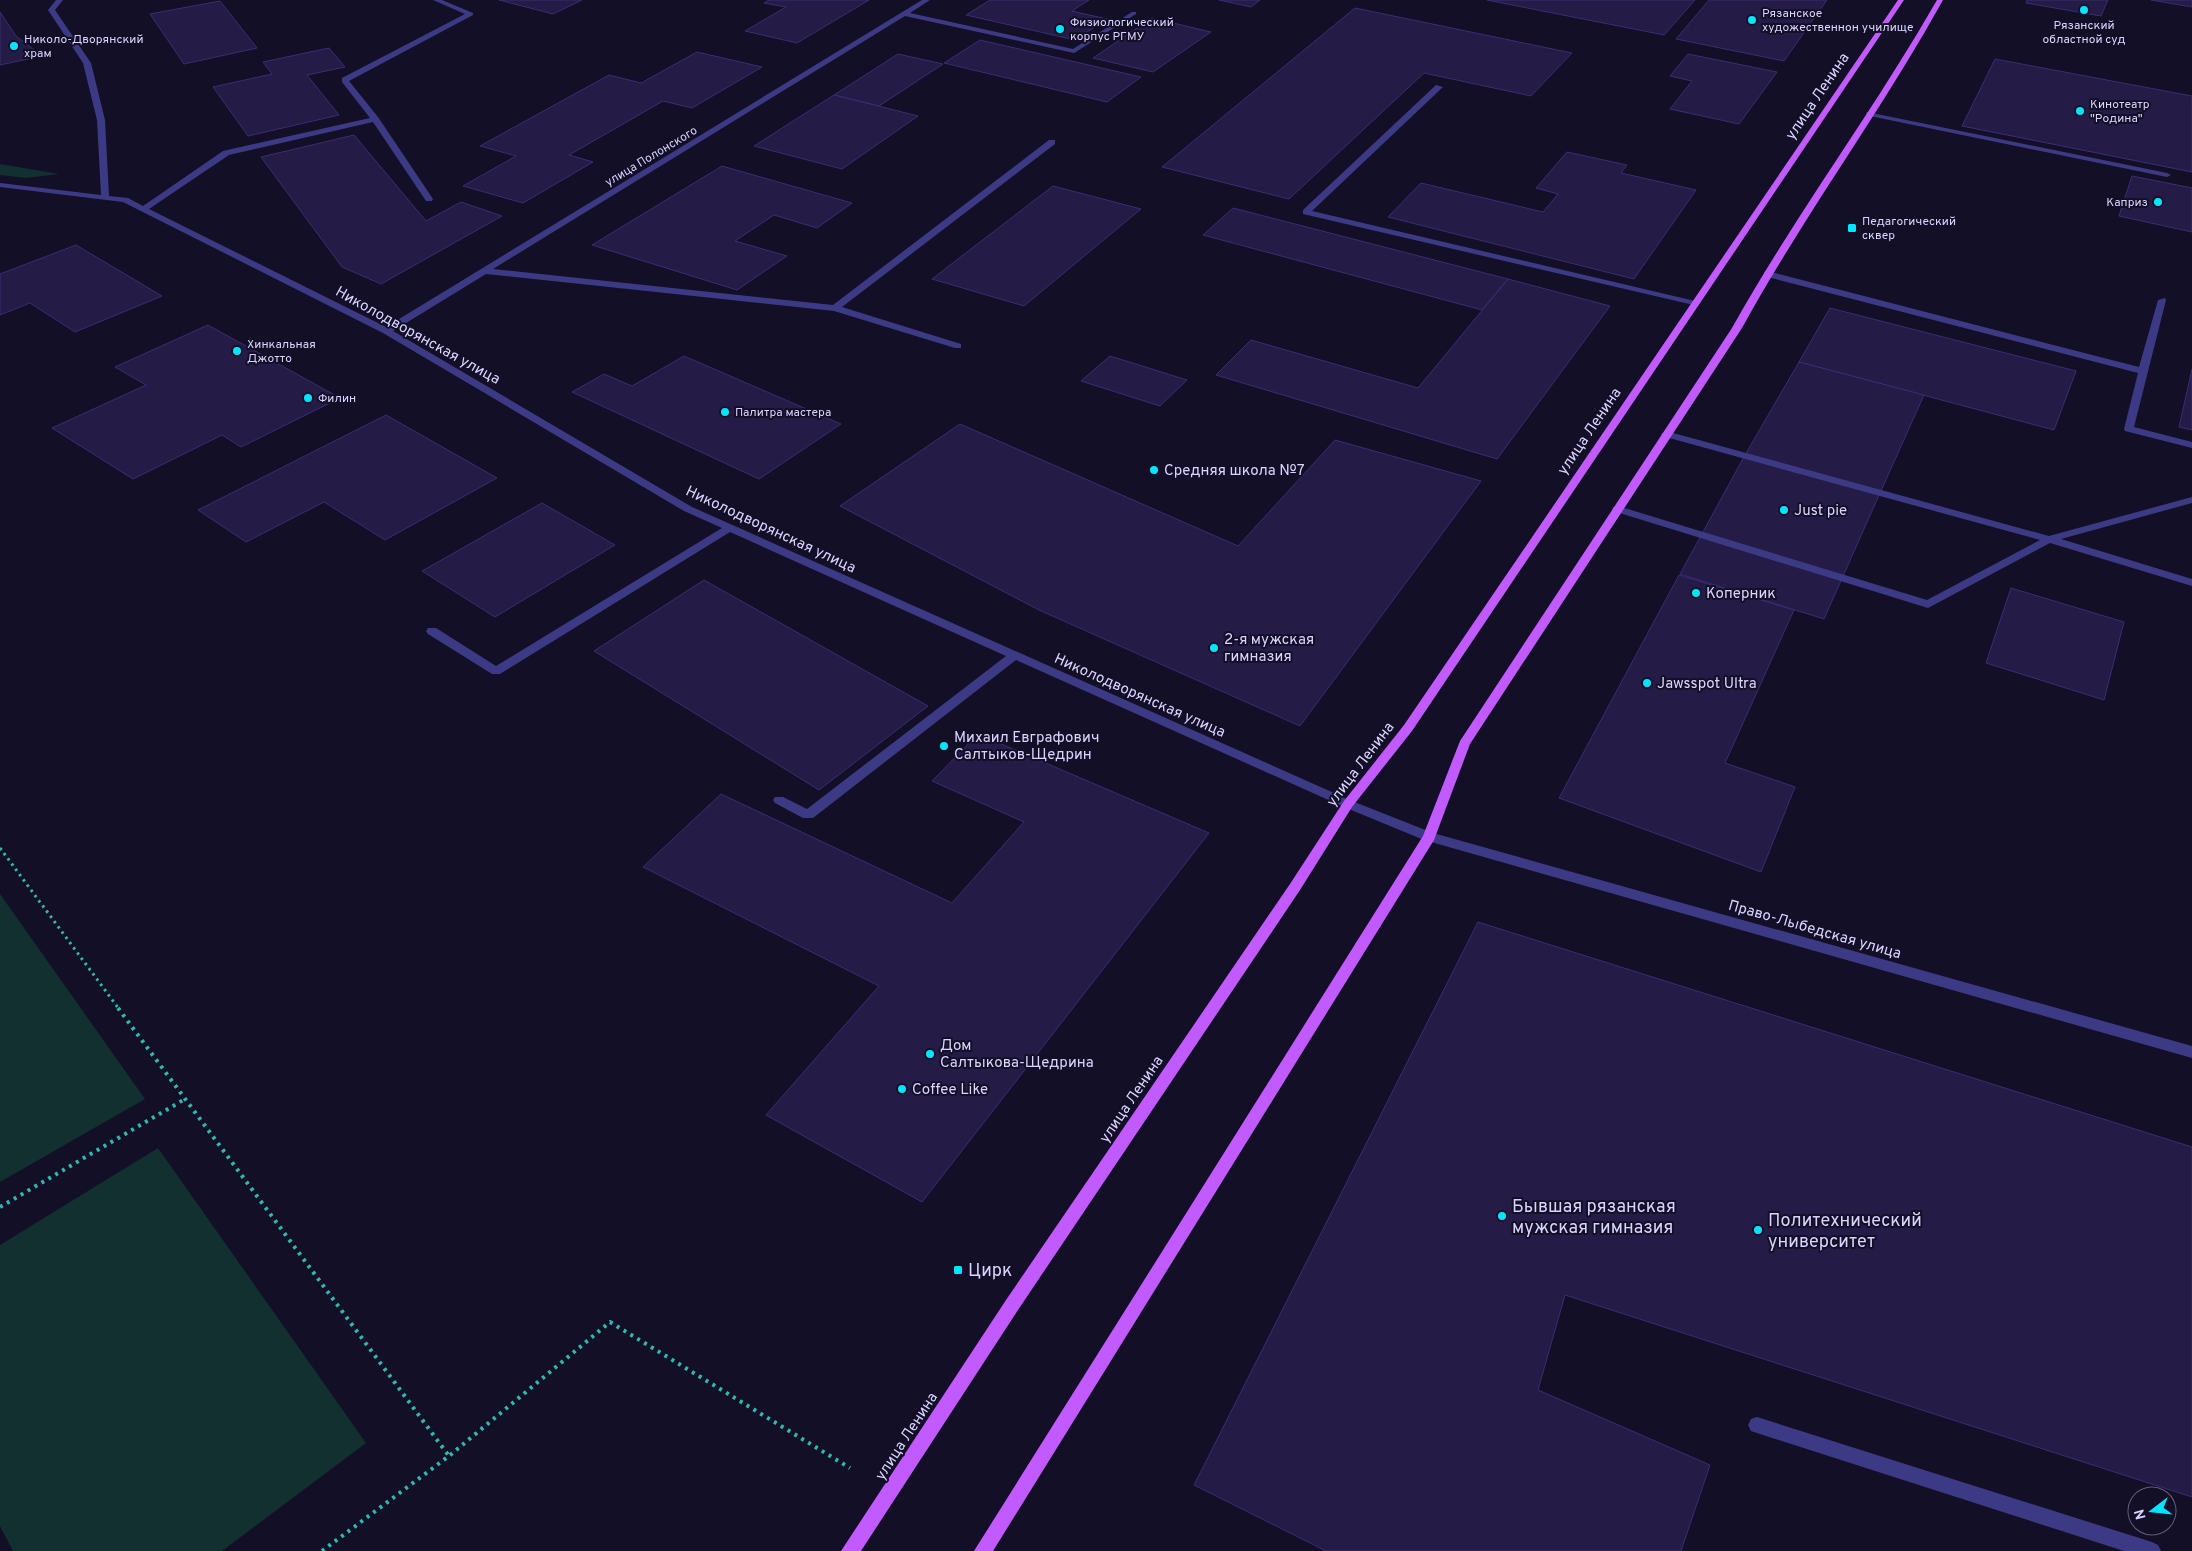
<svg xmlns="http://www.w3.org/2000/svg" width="2192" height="1551" viewBox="0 0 2192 1551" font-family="Overpass,sans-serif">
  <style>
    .green { fill: #12302f }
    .building { fill: #241b47; stroke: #3b2d73 }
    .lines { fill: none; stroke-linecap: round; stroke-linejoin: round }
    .path-far1 { stroke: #2fb8b0; stroke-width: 3; stroke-dasharray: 2.5 4; stroke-linecap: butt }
    .path { stroke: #2fb8b0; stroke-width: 4; stroke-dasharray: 3 5; stroke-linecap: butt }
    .minor { fill: #3d3a85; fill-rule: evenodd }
    .major { fill: #c25bff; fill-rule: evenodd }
    .poi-dot { fill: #00e5ff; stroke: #130f26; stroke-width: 2 }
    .labels { text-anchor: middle; stroke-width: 4; stroke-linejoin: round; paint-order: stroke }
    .far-poi-label { font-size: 12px; fill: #d9d4ff; stroke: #130f26; text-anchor: start }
    .far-street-label { font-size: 12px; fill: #d9d4ff; stroke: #130f26 }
    .street-label { font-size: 15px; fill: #d9d4ff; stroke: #130f26 }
    .poi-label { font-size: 15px; fill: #d9d4ff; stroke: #130f26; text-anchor: start }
    .near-poi-label { font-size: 18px; fill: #d9d4ff; stroke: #130f26; text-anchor: start }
  </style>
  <rect width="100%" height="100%" fill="#130f26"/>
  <g class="green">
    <path d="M0,164l59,10 -33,4 -26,-3z"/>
    <path d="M0,894l145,205 -145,83z"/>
    <path d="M158,1148l208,295 -144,108h-209l-13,-25v-281z"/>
  </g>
  <g class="building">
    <path d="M499,0h83l-29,14z"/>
    <path d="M769,0h100l-72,43 -52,-12 41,-24 -22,-4z"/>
    <path d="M990,0h99l-17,11 35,8 -32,21 -109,-25z"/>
    <path d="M1219,0h41l-9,7z"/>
    <path d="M1487,0h208l-31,35z"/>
    <path d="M1709,0h118l-43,61 -108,-22z"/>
    <path d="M2027,0h81l-7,16 -75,-13z"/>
    <path d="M2151,0h41v7z"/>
    <path d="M220,1l37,47 -73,16 -34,-50z"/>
    <path d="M1355,8l217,45 -41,43 -107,-23 -135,126 -127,-32z"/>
    <path d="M0,12l16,24 26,20 -42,9z"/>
    <path d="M1152,18l59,14 -58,40 -60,-14z"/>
    <path d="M980,40l161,37 -34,25 -163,-39z"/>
    <path d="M329,48l16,19 -38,8 32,40 -91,21 -35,-49 59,-13 -9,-12z"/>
    <path d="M697,52l65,15 -70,41 -29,-7 -94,54 24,7 -70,41 -60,-17 53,-30 -36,-10 129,-71 32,8z"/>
    <path d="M898,54l45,10 -64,42 -45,-11z"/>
    <path d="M1688,54l89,18 -38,52 -69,-15 22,-28 -22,-5z"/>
    <path d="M1995,59l197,37v76l-230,-46z"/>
    <path d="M834,95l84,21 -76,53 -88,-23z"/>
    <path d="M354,135l72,86 35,-19 41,14 -121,68 -39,-17 -81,-110z"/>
    <path d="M1567,152l60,13 -6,8 75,17 -62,89 -246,-62 33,-34 122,29 15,-18 -22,-6z"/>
    <path d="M722,166l130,37 -35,25 -43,-13 -39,26 52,15 -50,34 -145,-45z"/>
    <path d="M2132,176l60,12v44l-73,-16z"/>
    <path d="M1053,186l88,23 -117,97 -92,-27z"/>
    <path d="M1233,208l275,71 -26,31 -279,-75z"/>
    <path d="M76,245l86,51 -87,36 -45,-29 -30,12v-41z"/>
    <path d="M1508,279l102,27 -113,153 -281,-84 35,-35 167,48z"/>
    <path d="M1830,308l246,63 -22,59 -255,-68z"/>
    <path d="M208,325l132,73 -99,49 -19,-12 -89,44 -81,-51 94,-43 -31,-18z"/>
    <path d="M684,356l157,68 -82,55 -187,-87 32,-18 28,12z"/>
    <path d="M1110,356l77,24 -27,26 -79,-25z"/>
    <path d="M1799,362l125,33 -44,98 -135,-38z"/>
    <path d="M2192,369v61l-13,-3z"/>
    <path d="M386,415l111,63 -112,62 -61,-38 -78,40 -48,-32z"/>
    <path d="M960,424l278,122 97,-106 146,41 -181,245 -261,-116 -199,-104z"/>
    <path d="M1745,455l135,38 -56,126 -144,-45z"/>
    <path d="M542,503l73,42 -120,72 -73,-46z"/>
    <path d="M1679,575l115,35 -69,153 70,24 -34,85 -202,-74z"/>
    <path d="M704,580l224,126 -109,84 -225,-139z"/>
    <path d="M2011,588l113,34 -20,78 -118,-37z"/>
    <path d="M978,734l231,99 -287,369 -156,-87 113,-129 -236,-119 78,-73 231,109 72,-81 -92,-41z"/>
    <path d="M1478,922l714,225v350l-627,-202 -27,95 172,75 -29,86h-355l-132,-66z"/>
  </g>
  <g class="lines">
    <path class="path-far1" d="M0,848l119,161"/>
    <g class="path">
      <path d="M118,1008l331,448"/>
      <path d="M0,1207l185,-108"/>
      <path d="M322,1551l127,-95 161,-134 240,146"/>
    </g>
    <g class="minor">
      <path d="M56,0h7l-8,10 36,53 14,57 4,76 19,2 15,8 80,-55 147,-33 -28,-36v-4l123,-64 -32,-14h9l31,13v2l-124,66 29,36 55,82 -1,2h-6l-53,-79 -144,33 -80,54 237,118 536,-327h8l-20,13 163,36 59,-37h4v2l-62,39 -169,-37 -412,253 340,36 216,-165h6v4l-213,163 119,37v4h-6l-121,-37 -348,-37 -93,57 299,176 660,294 81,32 759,213v12l-768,-218 -80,-33 -328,-147 -203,158h-10l-28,-15 -2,-3 2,-3h8l24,12 199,-153 -276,-124 -230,142h-8l-64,-40 -2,-3 2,-3h8l60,38 226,-138 -38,-17 -301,-178 -260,-131 -123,-15v-4l101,12 -4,-75 -14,-57 -35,-53z"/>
      <path d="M1436,85l7,2 -131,124 383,90 4,3 -1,2 -395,-92v-4z"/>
      <path d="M1867,112l300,61 4,2 -4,2 -297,-61 -4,-2z"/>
      <path d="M1767,271l372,96 19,-67 7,-2 1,2 -32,127 58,15v6l-67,-17 -1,-2 14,-56 -374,-97v-4z"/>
      <path d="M1666,431l383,105 143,-39v6l-131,36 131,40v7l-142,-43 -122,65 -315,-97 -1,-2 1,-2h8l306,93 113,-60 -378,-104 -1,-2z"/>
      <path d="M1757,1417l395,125 6,3 3,6h-37l-367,-118 -6,-2 -3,-6 3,-6z"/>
    </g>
    <g class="major">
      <path d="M1898,0h6l-492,731 -60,76 -52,83 -282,420 -157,241h-20l165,-251 284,-416 54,-83 60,-76z"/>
      <path d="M1937,0h6c-62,112 -139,215 -201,328l-272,416 -36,96 -441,711h-19l449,-715 37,-95 272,-413c63,-113 141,-216 205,-328z"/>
    </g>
  </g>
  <g class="poi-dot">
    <circle cx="2084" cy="10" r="5"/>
    <circle cx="1752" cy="20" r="5"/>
    <circle cx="1060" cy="29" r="5"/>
    <circle cx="14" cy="46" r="5"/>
    <circle cx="2080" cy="111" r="5"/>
    <circle cx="2158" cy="202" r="5"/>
    <rect x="1847" y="223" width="10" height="10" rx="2.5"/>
    <circle cx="237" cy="351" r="5"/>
    <circle cx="308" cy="398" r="5"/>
    <circle cx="725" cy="412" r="5"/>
    <circle cx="1154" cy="470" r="5"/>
    <circle cx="1784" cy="510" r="5"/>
    <circle cx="1696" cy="593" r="5"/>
    <circle cx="1214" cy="648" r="5"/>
    <circle cx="1647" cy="683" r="5"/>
    <circle cx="944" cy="746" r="5"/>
    <circle cx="930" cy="1054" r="5"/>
    <circle cx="902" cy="1089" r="5"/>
    <circle cx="1502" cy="1216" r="5"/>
    <circle cx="1758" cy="1230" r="5"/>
    <rect x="953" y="1265" width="10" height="10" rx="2.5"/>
  </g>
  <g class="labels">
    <g class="far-poi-label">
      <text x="1762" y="17">Рязанское<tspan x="1762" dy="14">художественнон училище</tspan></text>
      <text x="1070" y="26">Физиологический<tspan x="1070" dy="14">корпус РГМУ</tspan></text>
      <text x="2084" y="29" text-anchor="middle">Рязанский<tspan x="2084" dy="14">областной суд</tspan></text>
      <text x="24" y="43">Николо-Дворянский<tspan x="24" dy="14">храм</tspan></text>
      <text x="2090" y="108">Кинотеатр<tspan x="2090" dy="14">"Родина"</tspan></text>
      <text x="2148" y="206" text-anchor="end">Каприз</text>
      <text x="1862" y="225">Педагогический<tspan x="1862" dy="14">сквер</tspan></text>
      <text x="247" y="348">Хинкальная<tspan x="247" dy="14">Джотто</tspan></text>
      <text x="318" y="402">Филин</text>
      <text x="735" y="416">Палитра мастера</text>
    </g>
    <g class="far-street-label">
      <text transform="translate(651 156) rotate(-31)" y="4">улица Полонского</text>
    </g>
    <g class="street-label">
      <text transform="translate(1817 96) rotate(-56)" y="5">улица Ленина</text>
      <text transform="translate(418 335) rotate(29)" y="5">Николодворянская улица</text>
      <text transform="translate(1589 431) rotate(-56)" y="5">улица Ленина</text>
      <text transform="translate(771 529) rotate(25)" y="5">Николодворянская улица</text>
      <text transform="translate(1140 695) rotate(24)" y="5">Николодворянская улица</text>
      <text transform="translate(1360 764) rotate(-53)" y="5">улица Ленина</text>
      <text transform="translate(1815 929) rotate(16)" y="5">Право-Лыбедская улица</text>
      <text transform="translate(1131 1099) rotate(-56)" y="5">улица Ленина</text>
      <text transform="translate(906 1436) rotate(-57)" y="5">улица Ленина</text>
    </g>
    <g class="poi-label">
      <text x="1164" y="475">Средняя школа №7</text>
      <text x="1794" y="515">Just pie</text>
      <text x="1706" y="598">Коперник</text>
      <text x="1224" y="644">2-я мужская<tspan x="1224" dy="17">гимназия</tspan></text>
      <text x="1657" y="688">Jawsspot Ultra</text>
      <text x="954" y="742">Михаил Евграфович<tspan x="954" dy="17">Салтыков-Щедрин</tspan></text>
      <text x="940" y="1050">Дом<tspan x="940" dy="17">Салтыкова-Щедрина</tspan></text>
      <text x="912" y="1094">Coffee Like</text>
    </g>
    <g class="near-poi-label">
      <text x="1512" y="1212">Бывшая рязанская<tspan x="1512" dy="21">мужская гимназия</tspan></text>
      <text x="1768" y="1226">Политехнический<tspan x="1768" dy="21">университет</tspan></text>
      <text x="968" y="1276">Цирк</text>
    </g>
  </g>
  <g transform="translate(2152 1511) rotate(254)"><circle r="24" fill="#130f26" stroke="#625e7d"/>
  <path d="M0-4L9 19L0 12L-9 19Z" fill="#00e5ff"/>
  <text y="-8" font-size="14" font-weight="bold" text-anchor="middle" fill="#d9d4ff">N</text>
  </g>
</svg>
